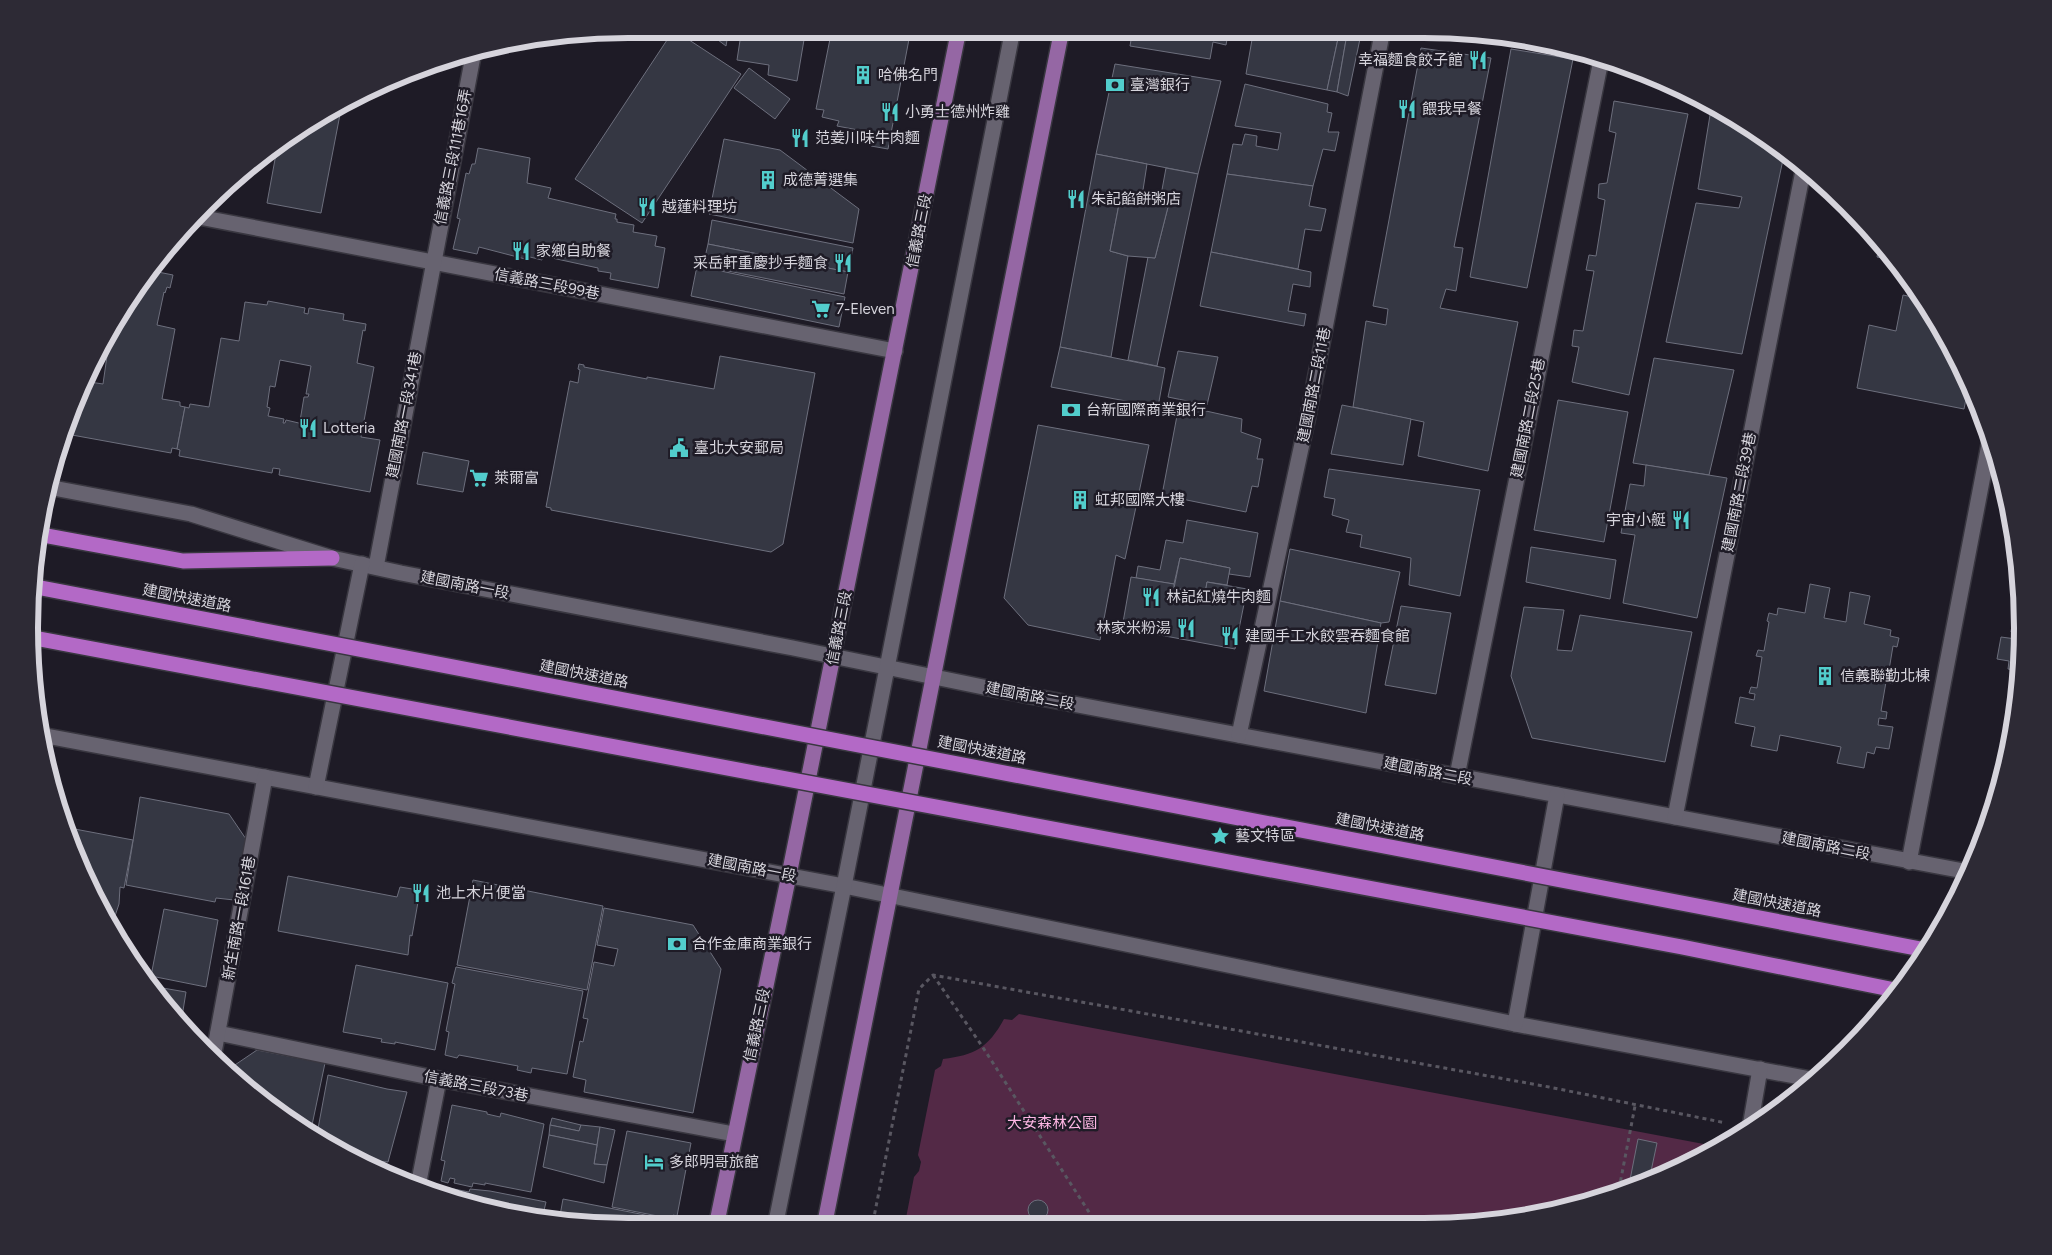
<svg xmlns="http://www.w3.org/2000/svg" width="2052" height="1255" viewBox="0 0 2052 1255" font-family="Figtree,'Noto Sans TC',sans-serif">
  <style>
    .green { fill: #532946 }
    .building { fill: #353743; stroke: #6d6f7d; fill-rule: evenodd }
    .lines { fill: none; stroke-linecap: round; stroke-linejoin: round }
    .minor-casing { stroke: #393740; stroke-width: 18 }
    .major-casing { stroke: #393740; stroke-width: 18 }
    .highway-casing { stroke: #393740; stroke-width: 18 }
    .path { stroke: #595761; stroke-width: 3; stroke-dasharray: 4 4; stroke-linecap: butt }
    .minor { stroke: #676370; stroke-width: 15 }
    .major { stroke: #9567a4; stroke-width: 15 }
    .highway { stroke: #b369c6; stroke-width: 15 }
    .highway-bridge-casing { stroke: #393740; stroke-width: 18; stroke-linecap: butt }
    .highway-bridge { stroke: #b369c6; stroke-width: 15 }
    .labels { text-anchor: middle; stroke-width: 5; stroke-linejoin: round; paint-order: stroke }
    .poi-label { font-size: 15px; fill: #d6d4dc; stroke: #1e1b26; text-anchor: start }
    .street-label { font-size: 15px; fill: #d6d4dc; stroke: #1e1b26 }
    .park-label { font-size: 15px; fill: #fcb6e3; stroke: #1e1b26 }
    .rim { fill: none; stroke: #d6d4dc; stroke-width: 6 }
  </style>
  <rect width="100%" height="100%" fill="#1e1b26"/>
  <path class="green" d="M1019,1014l690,131 -1,8 -128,53 -116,19 -559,-2 9,-46 5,-6 2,-9 -3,-7 17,-85 6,-4 2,-7c32,-4 45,-11 61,-40l8,1z"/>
  <g class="building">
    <path d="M671,34h9l61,40 -99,149 -67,-44z"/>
    <path d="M710,34h18l-2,12z"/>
    <path d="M741,34h64l-8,47 -29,-6 1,-10 -32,-5z"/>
    <path d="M831,34h79l-22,115 -17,-3 3,-13 -37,-7 2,-5 -17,-4 2,-7 -8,-1z"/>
    <path d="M1132,34h96l-2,11 -13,-3 -3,17 -80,-13z"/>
    <path d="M1253,34h86l-12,56 -81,-16z"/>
    <path d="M1337,34h10l-10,58 -10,-2 12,-56z"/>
    <path d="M1347,34h14l-13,62 -11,-4z"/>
    <path d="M1421,48l70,10 -37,189 9,1 -7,43 -10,-2 -6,19 78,14 -30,149 -70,-15 6,-34 -71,-15 13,-86 20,4 2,-16 -15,-3z"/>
    <path d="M1511,49l62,10 -46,229 -57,-11z"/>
    <path d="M1115,64l106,17 -23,93 -102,-20z"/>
    <path d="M749,68l41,31 -15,20 -41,-31z"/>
    <path d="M1245,84l83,20 -1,8 5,1 -4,19h11l-4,19 -12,-2 -10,37 -86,-12 6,-30 9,1 3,-11 12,2 -1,10 22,4 3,-17 -46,-7z"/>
    <path d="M1614,101l74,13 -59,281 -57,-13 7,-35 -7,-1 2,-16 9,1 11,-60 -8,-1 3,-15 7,1 9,-56 -7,-2 1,-14 8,-1 9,-50 -7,-2z"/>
    <path d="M342,104l-21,109 -54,-10 11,-60z"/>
    <path d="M1711,109l74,41 -43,204 -76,-12 30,-139 43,5 3,-11 -44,-8z"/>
    <path d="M724,139l56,11 79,59 -6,34 -144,-29z"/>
    <path d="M478,148l52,10 -3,25 24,5 -3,10 68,16 -1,5h2v3l17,3 -1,7 24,4 -2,10 10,2 -7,40 -48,-9 1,-6 -13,-2v-3l-55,-12 -1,4 -12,-3 -1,3 -50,-13 -2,7 -24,-5 7,-30 -3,-1 9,-45 3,1 3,-10h3z"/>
    <path d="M1096,154l51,10 -6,39 -21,-4 -10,52 18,5 -17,101 -51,-10z"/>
    <path d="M1166,168l32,6 -41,192 -29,-6 20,-103 7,1 13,-51 -9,-1z"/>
    <path d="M1227,174l86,12 -4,20 17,3 -5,22 -16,-2 -7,40 -87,-17z"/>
    <path d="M225,190l-4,11 -5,-1z"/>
    <path d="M1120,199l48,8 -13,51 -27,-2 -18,-5z"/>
    <path d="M712,220l141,28 -5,24 -140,-28z"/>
    <path d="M1880,241l15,20 -18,-4z"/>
    <path d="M708,244l140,28 -4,22 -141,-28z"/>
    <path d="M1211,252l100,20 -1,15 -17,-3 -5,27 18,3 -2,12 -104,-20z"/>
    <path d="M697,266l148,31 -6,30 -148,-31z"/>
    <path d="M153,271l20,4 -3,13 -3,-1 -2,6 -1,-1 -7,33 18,4 -13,70 18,3v4l5,1 -8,42 -5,-1 -1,5 -110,-20 22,-52 20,3 7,-49 6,2 1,-9h-5l32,-51h2v4l5,1z"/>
    <path d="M1903,295l19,4 21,29 26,56 -5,25 -107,-21 12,-63 27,6z"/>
    <path d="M268,301l37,7 -1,5 4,1 1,-6 35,6 -1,6 23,4 -1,7 -2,-1 -6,33 17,4 -13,70 19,3 -10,52 -91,-17 1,-6 -7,-1 -1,5 -93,-17 1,-6 -3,-1 8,-42 4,1 1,-4 19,3 12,-69 18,3 6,-39 22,3zM280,360l31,6 -5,28h3l-1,3h-4l-4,24 3,3 -17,-4 -1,3h-2l1,-4 -16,-3 2,-8 -3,-1 3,-21 5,1z"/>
    <path d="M1060,347l105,21 -7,39 -107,-20z"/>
    <path d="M1178,351l40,6 -11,48 -39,-8z"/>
    <path d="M720,356l95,17 -32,171 -12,8 -220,-42v-2l-5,-1 24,-126 8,2 2,-13 -2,-1 1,-5 5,1v2l63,12v-2l67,12z"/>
    <path d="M1654,358l80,12 -25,105 -76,-12z"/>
    <path d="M1558,400l70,12 -24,130 -70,-12z"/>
    <path d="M1179,405l63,14 -1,13 20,7 -4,20h6l-5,28 -6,-1 -6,26 -84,-17z"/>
    <path d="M1342,405l69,14 -8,46 -72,-11z"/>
    <path d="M1038,425l111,20 -24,114 -9,-4 -16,85 -72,-15 -24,-27z"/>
    <path d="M423,452l46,9 -6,31 -46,-8z"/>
    <path d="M1646,465l81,13 -30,140 -74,-15 12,-68 -14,-2 9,-49 14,2z"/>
    <path d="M1329,469l151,21 -20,106 -51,-11 2,-27 -51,-11 2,-12 -16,-3 3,-12 -17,-5 3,-16 -11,-2z"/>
    <path d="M1187,520l71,13 -8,44 -21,-3 1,-6 -50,-10 -6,26 -38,-6 2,-12 22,4 6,-30 17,3z"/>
    <path d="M1531,547l85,13 -6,39 -84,-17z"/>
    <path d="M1290,549l110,23 -11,50 -8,1 -101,-22z"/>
    <path d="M1180,558l50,10 -3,17 -20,-3 -2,12 -31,-6z"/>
    <path d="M1131,577l43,7v4l31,6 2,-12 40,7 -12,60 -113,-21z"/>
    <path d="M1810,584l20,4 -6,30 22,4 4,-30 20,4 -6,28 27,6 -1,6 9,2 -2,9 -4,-1 -5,30 6,1 -1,7 -7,-2 -5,29 6,1 -1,7 -7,-1 -1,7 15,2 -4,22 -13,-2 -2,7 -7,-2 -3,16 -27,-5 4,-16 -61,-12 -3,16 -26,-5 4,-19 -20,-4 5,-26 14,3 1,-6 -6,-1 2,-6 6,1 5,-31 -6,-1 2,-6 6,1 5,-29 -2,-1 2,-8 8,2 1,-7 27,5z"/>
    <path d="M1280,601l101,22 -15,90 -102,-22z"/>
    <path d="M1401,606l50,7 -15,81 -51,-9z"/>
    <path d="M1524,607l40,3 -7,40 15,1 8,-36 112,17 -27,130 -133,-24 -21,-62z"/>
    <path d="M2020,617l2,49 -3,21 -7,-2 3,-15 -7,-1 1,-8 -12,-2 4,-22 15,2 1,-6 -6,-1 1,-7 6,1z"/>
    <path d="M140,797l89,17 17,25 -12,61 -18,-2 -1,4 -89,-17z"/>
    <path d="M64,827l69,13 -9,48 -4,-1 -1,17 -6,18h-2z"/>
    <path d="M288,876l109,21 3,-10 18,3 -2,12h2l-6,34 -2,-1 -2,20 -130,-24z"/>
    <path d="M473,880l130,26 -16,84 -130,-25z"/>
    <path d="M604,908l89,17 28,44 -28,144 -109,-21 2,-12 -13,-3 7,-36 3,1 5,-23 -5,-1 11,-56 20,4 4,-17 -21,-4z"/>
    <path d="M164,909l54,11 -12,67 -55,-11z"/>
    <path d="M356,965l92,18 -13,67 -40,-8v2l-14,-2 1,-3 -39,-7z"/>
    <path d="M456,967l127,24 -16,83 -35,-6 -1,5 -14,-3 1,-4 -59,-11 -2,3 -12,-3 4,-23 -3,-1 9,-47 -3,-1z"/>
    <path d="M151,986l35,6 -5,31z"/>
    <path d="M257,1050l68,13 -14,67 -48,-27 -34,-31v-3z"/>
    <path d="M328,1075l59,14 20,3 -19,70 -26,-2 -45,-26z"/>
    <path d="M452,1105l35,7v2l13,3 1,-4 43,11 -13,68 -46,-9v2l-12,-2 -1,4 -18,-4 1,-4 -5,-1 -2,5 -7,-2 4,-20 -4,-1z"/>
    <path d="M552,1118l29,7 -2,6 -29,-6z"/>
    <path d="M550,1125l29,6 2,-6 19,2 -3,18 -48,-10z"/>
    <path d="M600,1127l15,3 -8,35 -13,-1z"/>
    <path d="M627,1131l64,12 -14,73 -4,-1v4l-61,-12z"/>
    <path d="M549,1135l48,10 -3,19 13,1 -3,18 -61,-16z"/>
    <path d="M1638,1139l19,4 -7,33 -21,9z"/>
    <path d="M434,1185l35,7 1,-3 20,2 56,11 -4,17 -109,-29z"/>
    <path d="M563,1199l108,21 -1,2 -111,-1z"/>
    <circle cx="1038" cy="1210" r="10"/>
  </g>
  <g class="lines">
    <g class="minor-casing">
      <g id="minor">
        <path d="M199,217l696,134"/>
        <path d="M48,487l143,27 141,44 69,15 392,75 195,40 981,184"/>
        <path d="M376,567l98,-516"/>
        <path d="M41,735l803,151 671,138 301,56"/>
        <path d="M1239,735l69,-319 74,-382"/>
        <path d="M1457,776l144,-716"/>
        <path d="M316,787l46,-223"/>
        <path d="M1675,817l129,-651"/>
        <path d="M1909,862l82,-428"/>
        <path d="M1515,1024l42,-229"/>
        <path d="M218,1033l221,46 295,55"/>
        <path d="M213,1058l52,-281"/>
        <path d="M1750,1127l10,-58"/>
        <path d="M418,1186l21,-107"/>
        <path d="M776,1222l68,-336 168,-852"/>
      </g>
    </g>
    <g class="major-casing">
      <g id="major">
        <path d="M717,1222l72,-347 169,-841"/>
        <path d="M825,1222l236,-1188"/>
      </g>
    </g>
    <g class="highway-casing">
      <path id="highway" d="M37,534l146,27 149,-3"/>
    </g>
    <g class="path">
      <path d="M933,975l49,71 114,177"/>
      <path d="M1619,1189l16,-83"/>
      <path d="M873,1222l46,-233 14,-14 616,112 177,36"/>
    </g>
    <use href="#minor" class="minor"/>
    <use href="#major" class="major"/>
    <use href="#highway" class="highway"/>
    <g class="highway-bridge-casing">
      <g id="highway-bridge">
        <path d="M31,586l1895,364"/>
        <path d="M29,637l1653,310 218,44"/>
      </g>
    </g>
    <use href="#highway-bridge" class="highway-bridge"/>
  </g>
  <defs>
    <g id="restaurant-bare" transform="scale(1.5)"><path d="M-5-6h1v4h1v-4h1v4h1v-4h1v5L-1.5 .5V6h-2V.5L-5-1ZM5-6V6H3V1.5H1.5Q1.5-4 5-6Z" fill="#52cdcc" stroke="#1e1b26" stroke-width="2.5" paint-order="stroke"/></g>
    <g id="building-bare" transform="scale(1.5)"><path d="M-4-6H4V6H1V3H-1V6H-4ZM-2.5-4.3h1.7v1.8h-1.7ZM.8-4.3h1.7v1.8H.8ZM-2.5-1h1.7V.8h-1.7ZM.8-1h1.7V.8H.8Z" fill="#52cdcc" stroke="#1e1b26" stroke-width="2.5" paint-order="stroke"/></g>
    <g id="bank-bare" transform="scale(1.5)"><path d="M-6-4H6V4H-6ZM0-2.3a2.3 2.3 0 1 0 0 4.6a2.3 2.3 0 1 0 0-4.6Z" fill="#52cdcc" stroke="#1e1b26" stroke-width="2.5" paint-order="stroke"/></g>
    <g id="supermarket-bare" transform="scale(1.5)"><path d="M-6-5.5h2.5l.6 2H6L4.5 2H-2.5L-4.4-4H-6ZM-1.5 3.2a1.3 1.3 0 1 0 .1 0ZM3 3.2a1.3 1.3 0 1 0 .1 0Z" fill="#52cdcc" stroke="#1e1b26" stroke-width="2.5" paint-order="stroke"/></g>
    <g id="civic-bare" transform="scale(1.5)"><path d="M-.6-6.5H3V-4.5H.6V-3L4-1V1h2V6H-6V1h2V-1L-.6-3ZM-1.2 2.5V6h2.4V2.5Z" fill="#52cdcc" stroke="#1e1b26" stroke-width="2.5" paint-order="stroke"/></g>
    <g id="sight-bare" transform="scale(1.5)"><path d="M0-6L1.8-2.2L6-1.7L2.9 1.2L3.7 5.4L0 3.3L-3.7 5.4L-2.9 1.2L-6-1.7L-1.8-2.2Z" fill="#52cdcc" stroke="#1e1b26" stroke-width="2.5" paint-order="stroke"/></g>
    <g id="hotel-bare" transform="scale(1.5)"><path d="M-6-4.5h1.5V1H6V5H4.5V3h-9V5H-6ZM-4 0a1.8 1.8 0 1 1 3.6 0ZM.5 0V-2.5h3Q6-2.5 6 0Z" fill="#52cdcc" stroke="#1e1b26" stroke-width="2.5" paint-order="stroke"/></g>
  </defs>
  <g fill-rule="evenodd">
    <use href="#restaurant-bare" x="1478" y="60"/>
    <use href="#building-bare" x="863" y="75"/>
    <use href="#bank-bare" x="1115" y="85"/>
    <use href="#restaurant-bare" x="1407" y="109"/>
    <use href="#restaurant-bare" x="890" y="112"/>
    <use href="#restaurant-bare" x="800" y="138"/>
    <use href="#building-bare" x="768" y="180"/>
    <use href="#restaurant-bare" x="1076" y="199"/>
    <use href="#restaurant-bare" x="647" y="207"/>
    <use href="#restaurant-bare" x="521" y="251"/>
    <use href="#restaurant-bare" x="843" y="263"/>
    <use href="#supermarket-bare" x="821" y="309"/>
    <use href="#bank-bare" x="1071" y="410"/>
    <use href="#restaurant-bare" x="308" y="428"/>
    <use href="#civic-bare" x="679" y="448"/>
    <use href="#supermarket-bare" x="479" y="478"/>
    <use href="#building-bare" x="1080" y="500"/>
    <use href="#restaurant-bare" x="1681" y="520"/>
    <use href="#restaurant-bare" x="1151" y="597"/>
    <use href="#restaurant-bare" x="1186" y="628"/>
    <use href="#restaurant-bare" x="1230" y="636"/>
    <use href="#building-bare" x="1825" y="676"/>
    <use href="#sight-bare" x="1220" y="836"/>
    <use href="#restaurant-bare" x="421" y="893"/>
    <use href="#bank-bare" x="677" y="944"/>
    <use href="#hotel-bare" x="654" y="1162"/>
  </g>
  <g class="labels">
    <g class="poi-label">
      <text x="1463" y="65" text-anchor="end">幸福麵食餃子館</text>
      <text x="878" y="80">哈佛名門</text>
      <text x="1130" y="90">臺灣銀行</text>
      <text x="1422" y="114">餵我早餐</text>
      <text x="905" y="117">小勇士德州炸雞</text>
      <text x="815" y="143">范姜川味牛肉麵</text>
      <text x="783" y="185">成德菁選集</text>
      <text x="1091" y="204">朱記餡餅粥店</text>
      <text x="662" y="212">越蓮料理坊</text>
      <text x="536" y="256">家鄉自助餐</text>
      <text x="828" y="268" text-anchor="end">采岳軒重慶抄手麵食</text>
      <text x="836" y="314">7-Eleven</text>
      <text x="1086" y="415">台新國際商業銀行</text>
      <text x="323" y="433">Lotteria</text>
      <text x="694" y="453">臺北大安郵局</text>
      <text x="494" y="483">萊爾富</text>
      <text x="1095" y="505">虹邦國際大樓</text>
      <text x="1666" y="525" text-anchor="end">宇宙小艇</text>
      <text x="1166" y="602">林記紅燒牛肉麵</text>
      <text x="1171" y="633" text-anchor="end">林家米粉湯</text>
      <text x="1245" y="641">建國手工水餃雲吞麵食館</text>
      <text x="1840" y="681">信義聯勤北棟</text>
      <text x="1235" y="841">藝文特區</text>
      <text x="436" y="898">池上木片便當</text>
      <text x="692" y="949">合作金庫商業銀行</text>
      <text x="669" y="1167">多郎明哥旅館</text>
    </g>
    <g class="street-label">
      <text transform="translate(453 157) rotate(-79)" y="5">信義路三段111巷16弄</text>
      <text transform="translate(919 231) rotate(-79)" y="5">信義路三段</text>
      <text transform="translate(547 284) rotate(11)" y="5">信義路三段99巷</text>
      <text transform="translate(1314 385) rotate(-79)" y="5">建國南路二段11巷</text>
      <text transform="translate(404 415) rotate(-79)" y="5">建國南路一段341巷</text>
      <text transform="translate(1528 418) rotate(-79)" y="5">建國南路二段25巷</text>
      <text transform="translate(1739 492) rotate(-79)" y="5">建國南路二段39巷</text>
      <text transform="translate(465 585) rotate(11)" y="5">建國南路一段</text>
      <text transform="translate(187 598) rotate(11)" y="5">建國快速道路</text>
      <text transform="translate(839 628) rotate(-79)" y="5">信義路三段</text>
      <text transform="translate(584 674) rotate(11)" y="5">建國快速道路</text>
      <text transform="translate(1030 696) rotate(11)" y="5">建國南路二段</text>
      <text transform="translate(982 750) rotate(11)" y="5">建國快速道路</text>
      <text transform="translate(1428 771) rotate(11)" y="5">建國南路二段</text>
      <text transform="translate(1380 827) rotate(11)" y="5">建國快速道路</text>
      <text transform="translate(1826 846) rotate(11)" y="5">建國南路二段</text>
      <text transform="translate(752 868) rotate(11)" y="5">建國南路一段</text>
      <text transform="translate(1777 903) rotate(11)" y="5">建國快速道路</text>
      <text transform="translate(239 918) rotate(-80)" y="5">新生南路一段161巷</text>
      <text transform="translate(757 1025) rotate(-78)" y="5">信義路三段</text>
      <text transform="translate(476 1086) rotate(11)" y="5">信義路三段73巷</text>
    </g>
    <g class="park-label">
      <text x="1052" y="1128">大安森林公園</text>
    </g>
  </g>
  <path d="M0 0H2052V1255H0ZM628 38H1424A590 590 0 0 1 2014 628V628A590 590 0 0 1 1424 1218H628A590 590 0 0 1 38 628V628A590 590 0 0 1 628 38Z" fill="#2d2a35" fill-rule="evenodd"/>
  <path class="rim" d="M628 38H1424A590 590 0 0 1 2014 628V628A590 590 0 0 1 1424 1218H628A590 590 0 0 1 38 628V628A590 590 0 0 1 628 38Z"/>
</svg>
